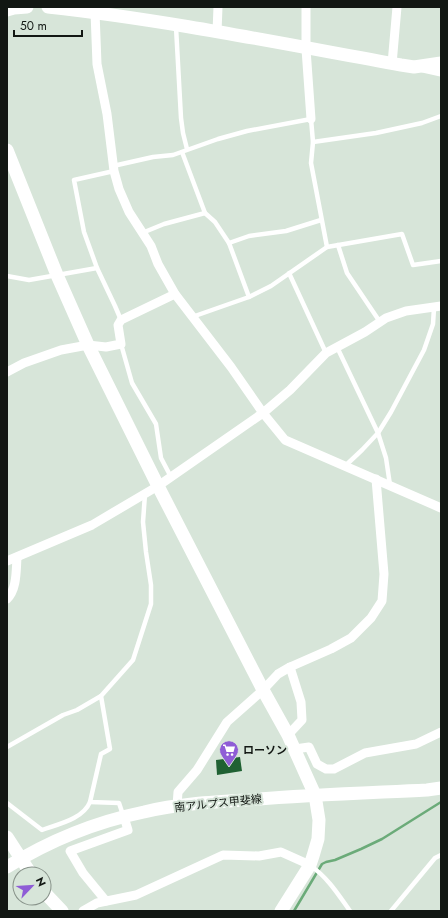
<svg xmlns="http://www.w3.org/2000/svg" width="448" height="918" viewBox="0 0 448 918" font-family="Jost,'Noto Sans JP',sans-serif">
  <style>
    .lines { fill: none; stroke-linecap: round; stroke-linejoin: round }
    .stream { stroke: #6bab79; stroke-width: 2.5 }
    .building { fill: #206133 }
    .lane { stroke: #fff; stroke-width: 4.5 }
    .street { stroke: #fff; stroke-width: 9 }
    .secondary { stroke: #fff; stroke-width: 13 }
    .labels { text-anchor: middle; stroke-width: 4; stroke-linejoin: round; paint-order: stroke }
    .poi-label { font-size: 11px; font-weight: bold; fill: #121713; stroke: #d7e5d9; text-anchor: start }
    .street-label { font-size: 11px; fill: #121713; stroke: #d7e5d9 }
  </style>
  <rect width="100%" height="100%" fill="#d7e5d9"/>
  <g class="lines">
    <path class="stream" d="M294,911l28,-47 4,-2 9,-2 26,-11 21,-10 59,-37"/>
  </g>
  <path class="building" d="M240,757l2,14 -25,4 -1,-15z"/>
  <g class="lines">
    <g class="lane">
      <path d="M176,27l5,91 2,15 4,16"/>
      <path d="M313,142l63,-9 46,-10 19,-7"/>
      <path d="M182,152l23,61 10,9 14,21 20,54"/>
      <path d="M113,166l40,-9 20,-2 45,-16 29,-8 64,-12 2,23 -2,21 16,84"/>
      <path d="M114,171l-40,9 10,52 13,36 18,38 6,14"/>
      <path d="M142,233l22,-9 41,-11"/>
      <path d="M229,243l20,-7 37,-5 35,-11"/>
      <path d="M338,245l9,28 33,49"/>
      <path d="M289,273l37,80"/>
      <path d="M7,276l22,4 68,-12"/>
      <path d="M192,317l57,-20 22,-11 56,-39 75,-13 11,31 28,-4"/>
      <path d="M121,344l11,39 24,41 5,34 10,19"/>
      <path d="M337,347l41,86 8,25 4,27"/>
      <path d="M345,466l17,-16 16,-17 13,-21 33,-62 9,-26 1,-16"/>
      <path d="M7,747l56,-32 14,-5 24,-14"/>
      <path d="M7,803l35,27c17,-6 41,-11 48,-28"/>
      <path d="M123,815l-4,-12 -29,-1 11,-48 9,-5 -9,-53 32,-36 18,-56v-19l-5,-33 -3,-30 2,-28"/>
      <path d="M311,866c17,12 27,28 39,45"/>
      <path d="M391,911l44,-53 6,-3"/>
    </g>
    <g class="street">
      <path d="M306,7v42l5,70"/>
      <path d="M95,12l2,52 10,50 7,57 5,18 10,23 22,34 7,18 17,30 56,73 32,46 22,27 156,68"/>
      <path d="M217,32l1,-25"/>
      <path d="M392,64l5,-57"/>
      <path d="M423,68l18,4"/>
      <path d="M7,372l17,-9 37,-13 27,-5 18,2 15,-3 -3,-19 3,-5 54,-26"/>
      <path d="M7,561l85,-36 66,-39 105,-73 27,-23 36,-37 39,-21 21,-14 20,-7 35,-5"/>
      <path d="M7,599c10,-10 9,-28 10,-41"/>
      <path d="M288,735l14,-15 -1,-18 -11,-35"/>
      <path d="M295,749l14,-2 8,17 9,5h8l31,-16 51,-9 25,-12"/>
      <path d="M177,806l1,-14 19,-22 30,-48 36,-32 15,-16 12,-7 41,-18 20,-11 20,-20 11,-17 2,-27 -8,-95"/>
      <path d="M106,901l-23,-28 -13,-22 58,-21 -4,-13"/>
      <path d="M83,911l14,-8 39,-8 87,-40 36,1 22,-4 29,13"/>
    </g>
    <g class="secondary">
      <path d="M48,7c119,13 236,37 353,58l13,2 27,-4"/>
      <path d="M7,10l7,-2 13,-1"/>
      <path d="M7,150l50,125 31,70 70,141 105,204 25,45 27,60 4,25 -1,19 -5,17 -3,9 -29,46"/>
      <path d="M7,837l24,37"/>
      <path d="M7,867c42,-26 88,-45 137,-55 33,-8 68,-10 102,-12 60,-5 120,-7 181,-10l14,-2"/>
      <path d="M44,892l18,19"/>
    </g>
  </g>
  <defs>
    <g id="supermarket-pin" transform="scale(1)"><path d="M0 17L-7.5 6A9.5 9.5 0 1 1 7.5 6Z" fill="#8f5dd6" stroke="#d7e5d9"/><path d="M-6-5.5h2.5l.6 2H6L4.5 2H-2.5L-4.4-4H-6ZM-1.5 3.2a1.3 1.3 0 1 0 .1 0ZM3 3.2a1.3 1.3 0 1 0 .1 0Z" fill="#fff"/></g>
  </defs>
  <g fill-rule="evenodd">
    <use href="#supermarket-pin" x="229" y="750"/>
  </g>
  <g class="labels">
    <g class="poi-label">
      <text x="243" y="754">ローソン</text>
    </g>
    <g class="street-label">
      <text transform="translate(218 803) rotate(-6)" y="4">南アルプス甲斐線</text>
    </g>
  </g>
  <rect width="448" height="918" fill="none" stroke="#121713" stroke-width="16"/>
  <g transform="translate(32 886) rotate(65)"><circle r="19" fill="#d7e5d9" stroke="#88938a"/>
  <path d="M0-3L7 15L0 10L-7 15Z" fill="#8f5dd6"/>
  <text y="-6" font-size="11" font-weight="bold" text-anchor="middle" fill="#121713">N</text>
  </g>
  <path d="M14 30v6h68v-6" fill="none" stroke="#121713" stroke-width="2"/>
  <text x="20" y="30" font-size="12" fill="#121713" stroke="#d7e5d9" stroke-width="3" paint-order="stroke">50 m</text>
</svg>
